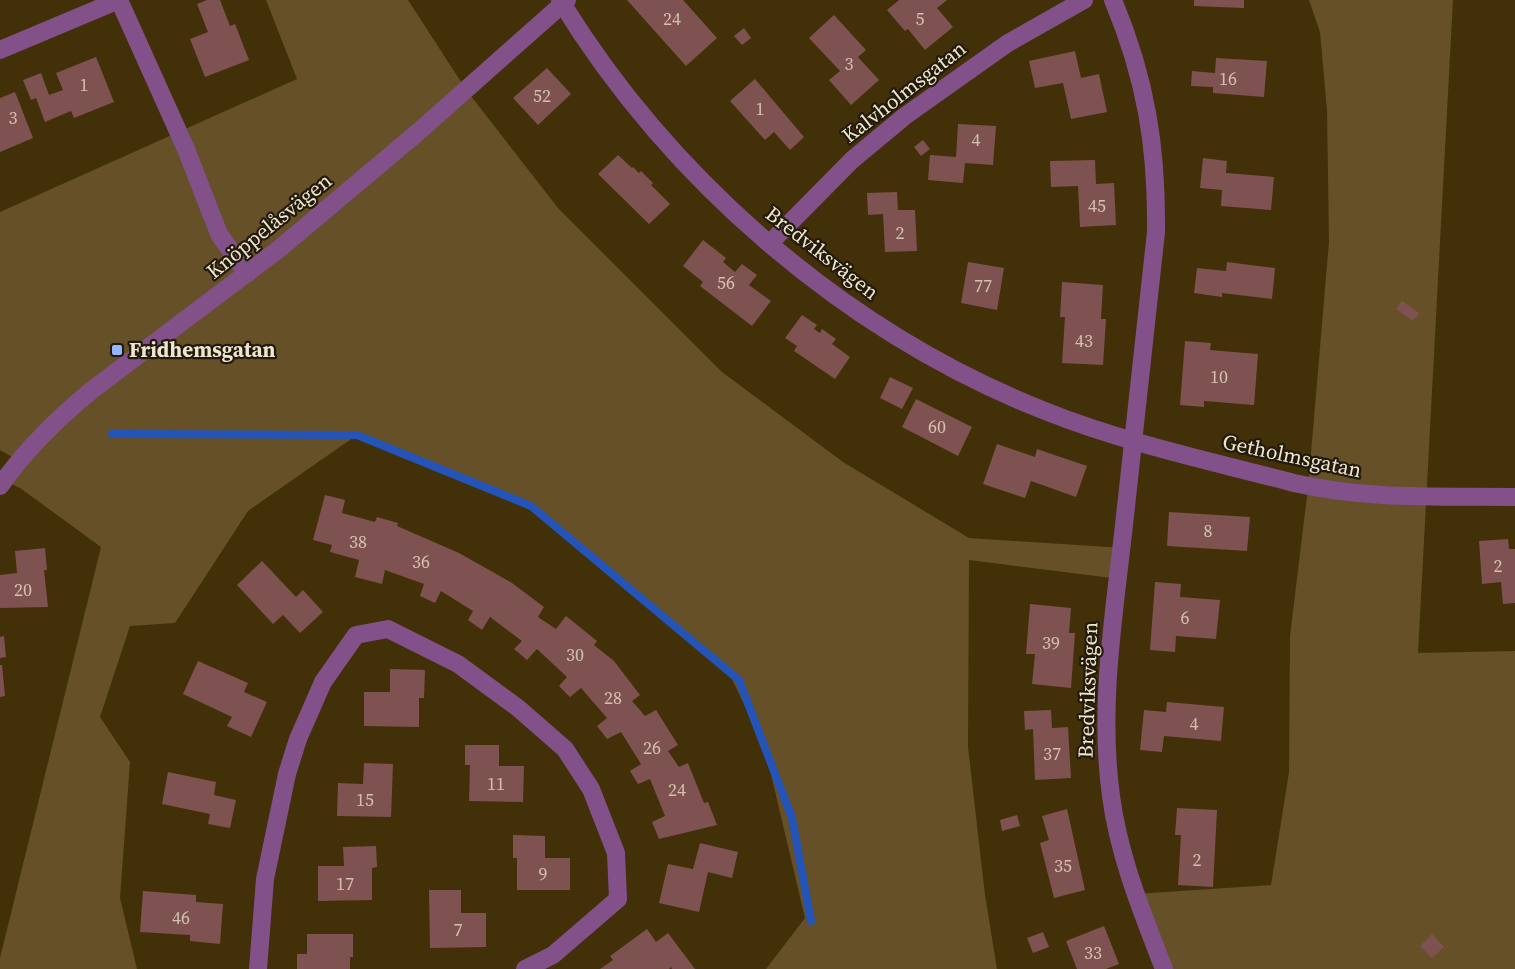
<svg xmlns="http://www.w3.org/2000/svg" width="1515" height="969" viewBox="0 0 1515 969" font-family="'Source Serif 4',serif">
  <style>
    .green { fill: #655027 }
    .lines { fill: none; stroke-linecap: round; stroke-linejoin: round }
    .stream { stroke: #2454b8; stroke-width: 8 }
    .building { fill: #7e5250 }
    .street { stroke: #825189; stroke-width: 18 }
    .poi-dot { fill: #92b7fd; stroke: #221a0a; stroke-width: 2 }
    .labels { text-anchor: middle; stroke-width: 4.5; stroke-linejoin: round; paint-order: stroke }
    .number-label { font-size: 18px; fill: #d4c0b0 }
    .street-label { font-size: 21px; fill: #f0e5d0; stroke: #221a0a }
    .poi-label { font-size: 21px; font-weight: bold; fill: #f0e5d0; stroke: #221a0a; text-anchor: start }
  </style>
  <rect width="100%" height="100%" fill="#423008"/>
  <g class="green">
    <path d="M266,0h142l59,91 91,117 164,164 121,90 126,76 154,10 -3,31 -151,-19 -1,187 17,148 12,74h-231l39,-51 -41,-173 -37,-76 -196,-163 -174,-71 -109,76 -73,112 -45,3 -30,91 30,45 -10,136 17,71h-137v-11l101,-411 -81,-59 -13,-6 14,-20 -21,-12v-238l297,-133z"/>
    <path d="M1309,0h144l-35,653 97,-2v318h-349l-31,-75 136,-9 18,-113 1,-136 18,-148 21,-246 -2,-132 -7,-78z"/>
  </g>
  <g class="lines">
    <path class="stream" d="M112,434l245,1 174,71 208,174 53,138 19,103"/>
  </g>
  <g class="building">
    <path d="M207,0h13l10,26 5,-2 14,36 -44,17 -15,-38 18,-7 -11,-28z"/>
    <path d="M627,0h56l34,38 -31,28z"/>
    <path d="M899,0h48l-10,8 16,19 -28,23 -17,-21 -3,2 -18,-21z"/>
    <path d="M1194,0h50v8l-50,-2z"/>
    <path d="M834,15l32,35 -8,7 21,23 -28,25 -22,-25 11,-9 -31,-33z"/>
    <path d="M744,28l7,10 -9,7 -8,-9z"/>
    <path d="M1075,51l6,27 18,-4 8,38 -36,7 -8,-36 -28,5 -6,-27z"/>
    <path d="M96,57l18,45 -40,16 -3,-7 -26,11 -9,-24 -5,2 -8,-20 18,-7 8,22 14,-5 -7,-17z"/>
    <path d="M1216,58l51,3 -3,36 -51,-4v-6l-22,-1 1,-15 23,2z"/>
    <path d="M547,68l24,26 -33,31 -25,-27z"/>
    <path d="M755,79l49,58 -14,13 -16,-18 -9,8 -35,-39z"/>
    <path d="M15,92l18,46 -33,14v-54z"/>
    <path d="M958,124l38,2 -3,39 -28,-2 -2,20 -35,-3 2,-25 26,2z"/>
    <path d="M923,140l7,9 -9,7 -7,-9z"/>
    <path d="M618,155l14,13 1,-1 6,6 2,-2 12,12 -2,2 19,19 -21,20 -51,-50z"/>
    <path d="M1203,158l24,3 -1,12 48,4 -3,33 -50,-4 1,-16 -22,-2z"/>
    <path d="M1095,160l1,24 18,-1 2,42 -36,2 -2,-41 -27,1 -1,-26z"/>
    <path d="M897,192l1,18h17l2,41 -32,1 -2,-38 -15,1 -1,-22z"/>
    <path d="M703,240l23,18 -3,4 12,10 7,-8 15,11 -8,10 22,16 -19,25 -52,-40 3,-4 -20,-16z"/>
    <path d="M968,262l36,6 -7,42 -36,-7z"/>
    <path d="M1227,262l48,6 -3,31 -50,-6v4l-28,-4 3,-25 29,3z"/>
    <path d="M1062,282l41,3 -2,34h5l-3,46 -41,-2 3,-46h-5z"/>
    <path d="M1402,301l17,12 -6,8 -17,-12z"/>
    <path d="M802,315l15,10 -3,4 6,4 2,-4 14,10 -4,5 18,13 -15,22 -41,-28 3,-5 -12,-8z"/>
    <path d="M1185,341l26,2 -1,7 48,4 -4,51 -50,-4v6l-24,-2z"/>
    <path d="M890,377l23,11 -11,21 -22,-11z"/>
    <path d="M916,399l56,28 -14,29 -56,-29z"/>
    <path d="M997,444l38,13 2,-8 50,17 -11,31 -45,-16 -6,17 -42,-14z"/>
    <path d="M325,495l20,5 -3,13 33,9 2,-5 21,6 -1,3 62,27 53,30 32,24 -6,10 18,12 10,-13 31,25 -3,4 20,16 26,34 -8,6 13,15 11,-6 22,35 -10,6 11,16 9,-4 16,40 4,-1 9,23 -58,14 -7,-17 13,-6 -15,-37 -12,5 -8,-13 11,-7 -20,-32 -14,7 -10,-13 10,-8 -26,-30 -11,9 -11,-11 8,-9 -30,-28 -10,11 -13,-11 8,-8 -32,-24 -8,13 -14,-10 5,-9 -32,-20 -6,12 -15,-7 4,-12 -39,-14 -3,14 -27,-7 4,-17 -29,-8 2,-7 -19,-5z"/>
    <path d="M1169,512l81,5 -3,34 -80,-5z"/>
    <path d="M1508,539l1,10h6v54l-12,1 -2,-22 -19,2 -3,-43z"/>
    <path d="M45,548l2,22h-3l4,37 -48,1v-33l17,-2 -2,-22z"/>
    <path d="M262,561l34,36 7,-7 20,22 -23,21 -17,-18 -10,9 -36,-39z"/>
    <path d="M1155,582l26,2 -1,13 40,3 -4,39 -40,-3 -1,16 -25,-2z"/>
    <path d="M1030,604l41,4 -2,25h6l-4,55 -39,-4 3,-30h-9z"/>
    <path d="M4,636l2,21 -6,1v-21z"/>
    <path d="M198,661l50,22 -4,9 23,10 -16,35 -24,-11 5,-9 -49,-23z"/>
    <path d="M0,665h2l3,31 -5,1z"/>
    <path d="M390,669l35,1 -1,28h-5v29l-55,-1v-34h26z"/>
    <path d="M1167,702l57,5 -3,34 -57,-5 -2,16 -22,-2 4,-40 22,2z"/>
    <path d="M1051,710l1,18 16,-1 3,51 -36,2 -2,-51 -8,1 -1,-19z"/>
    <path d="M465,745h34v21h25l-1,36 -54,-1 1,-36h-5z"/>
    <path d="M364,763l29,1 -2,53 -54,-1 1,-33 25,1z"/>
    <path d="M168,772l48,10 -2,13 22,5 -6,28 -22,-4 2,-10 -48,-10z"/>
    <path d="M1177,808l40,2 -4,77 -35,-2 3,-50h-6z"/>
    <path d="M1067,809l18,81 -31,8 -14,-55 9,-3 -7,-24z"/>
    <path d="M1017,815l3,11 -18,5 -2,-11z"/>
    <path d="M513,835l32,1v22h25v32h-53v-32h-4z"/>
    <path d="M700,843l38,9 -6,26 -24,-6 -9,40 -40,-9 9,-39 25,5z"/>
    <path d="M376,846l1,21 -5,1v32l-54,1v-35h26l-1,-19z"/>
    <path d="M429,890h32v23h25v34l-56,1z"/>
    <path d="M143,891l53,4v7l27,2 -3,40 -30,-3v-6l-50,-3z"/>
    <path d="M1104,926l15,38 -13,5h-29l-11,-28z"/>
    <path d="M647,929l9,13 12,-9 27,36h-23l-1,-2 -2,2h-69l13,-9 -3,-4z"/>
    <path d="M1043,932l6,15 -16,6 -6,-15z"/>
    <path d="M307,934h46v23h-3v12h-53v-15h10z"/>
    <path d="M1432,934l12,13 -12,11 -12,-12z"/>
  </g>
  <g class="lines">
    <g class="street">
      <path d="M119,0l67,149 33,85 28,40"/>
      <path d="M560,0c111,181 287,333 485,411 80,32 165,50 249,72 74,17 146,13 221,14"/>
      <path d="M1113,0c33,79 44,147 43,232 -11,101 -22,201 -33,302 -10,87 -24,175 -12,262 8,61 31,116 53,173"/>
      <path d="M0,50l119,-50"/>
      <path d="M770,243l82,-83 53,-44 103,-73 76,-43"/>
      <path d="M0,486c26,-37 58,-68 92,-96l187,-141 138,-116 150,-133"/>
      <path d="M258,969l7,-90 22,-105 11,-35 25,-57 33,-47 32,-6 70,35 60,44 47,41 26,40 25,64 2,46 -65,56 -28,14"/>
    </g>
  </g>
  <rect class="poi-dot" x="111" y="344" width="12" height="12" rx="3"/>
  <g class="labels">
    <g class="number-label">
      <text x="672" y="25">24</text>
      <text x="920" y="25">5</text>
      <text x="849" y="70">3</text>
      <text x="1228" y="85">16</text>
      <text x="84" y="91">1</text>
      <text x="542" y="102">52</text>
      <text x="760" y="115">1</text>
      <text x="13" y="124">3</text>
      <text x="976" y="146">4</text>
      <text x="1097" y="212">45</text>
      <text x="900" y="239">2</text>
      <text x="726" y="289">56</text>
      <text x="983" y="292">77</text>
      <text x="1084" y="347">43</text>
      <text x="1219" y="383">10</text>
      <text x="937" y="433">60</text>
      <text x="1208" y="537">8</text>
      <text x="358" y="548">38</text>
      <text x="421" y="568">36</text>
      <text x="1498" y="572">2</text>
      <text x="23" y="596">20</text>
      <text x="1185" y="624">6</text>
      <text x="1051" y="649">39</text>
      <text x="575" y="661">30</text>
      <text x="613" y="704">28</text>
      <text x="1194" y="730">4</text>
      <text x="652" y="754">26</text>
      <text x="1052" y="760">37</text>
      <text x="496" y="790">11</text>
      <text x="677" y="796">24</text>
      <text x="365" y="806">15</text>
      <text x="1197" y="866">2</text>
      <text x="1063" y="872">35</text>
      <text x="543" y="880">9</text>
      <text x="345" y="890">17</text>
      <text x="181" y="924">46</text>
      <text x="458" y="936">7</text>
      <text x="1093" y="959">33</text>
    </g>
    <g class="street-label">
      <text transform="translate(904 92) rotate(-38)" y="7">Kalvholmsgatan</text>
      <text transform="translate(269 226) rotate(-39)" y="7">Knöppelåsvägen</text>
      <text transform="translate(822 253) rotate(38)" y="7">Bredviksvägen</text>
      <text transform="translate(1292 456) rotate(12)" y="7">Getholmsgatan</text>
      <text transform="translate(1088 690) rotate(-88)" y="7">Bredviksvägen</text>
    </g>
    <g class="poi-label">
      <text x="129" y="357">Fridhemsgatan</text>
    </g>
  </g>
</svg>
